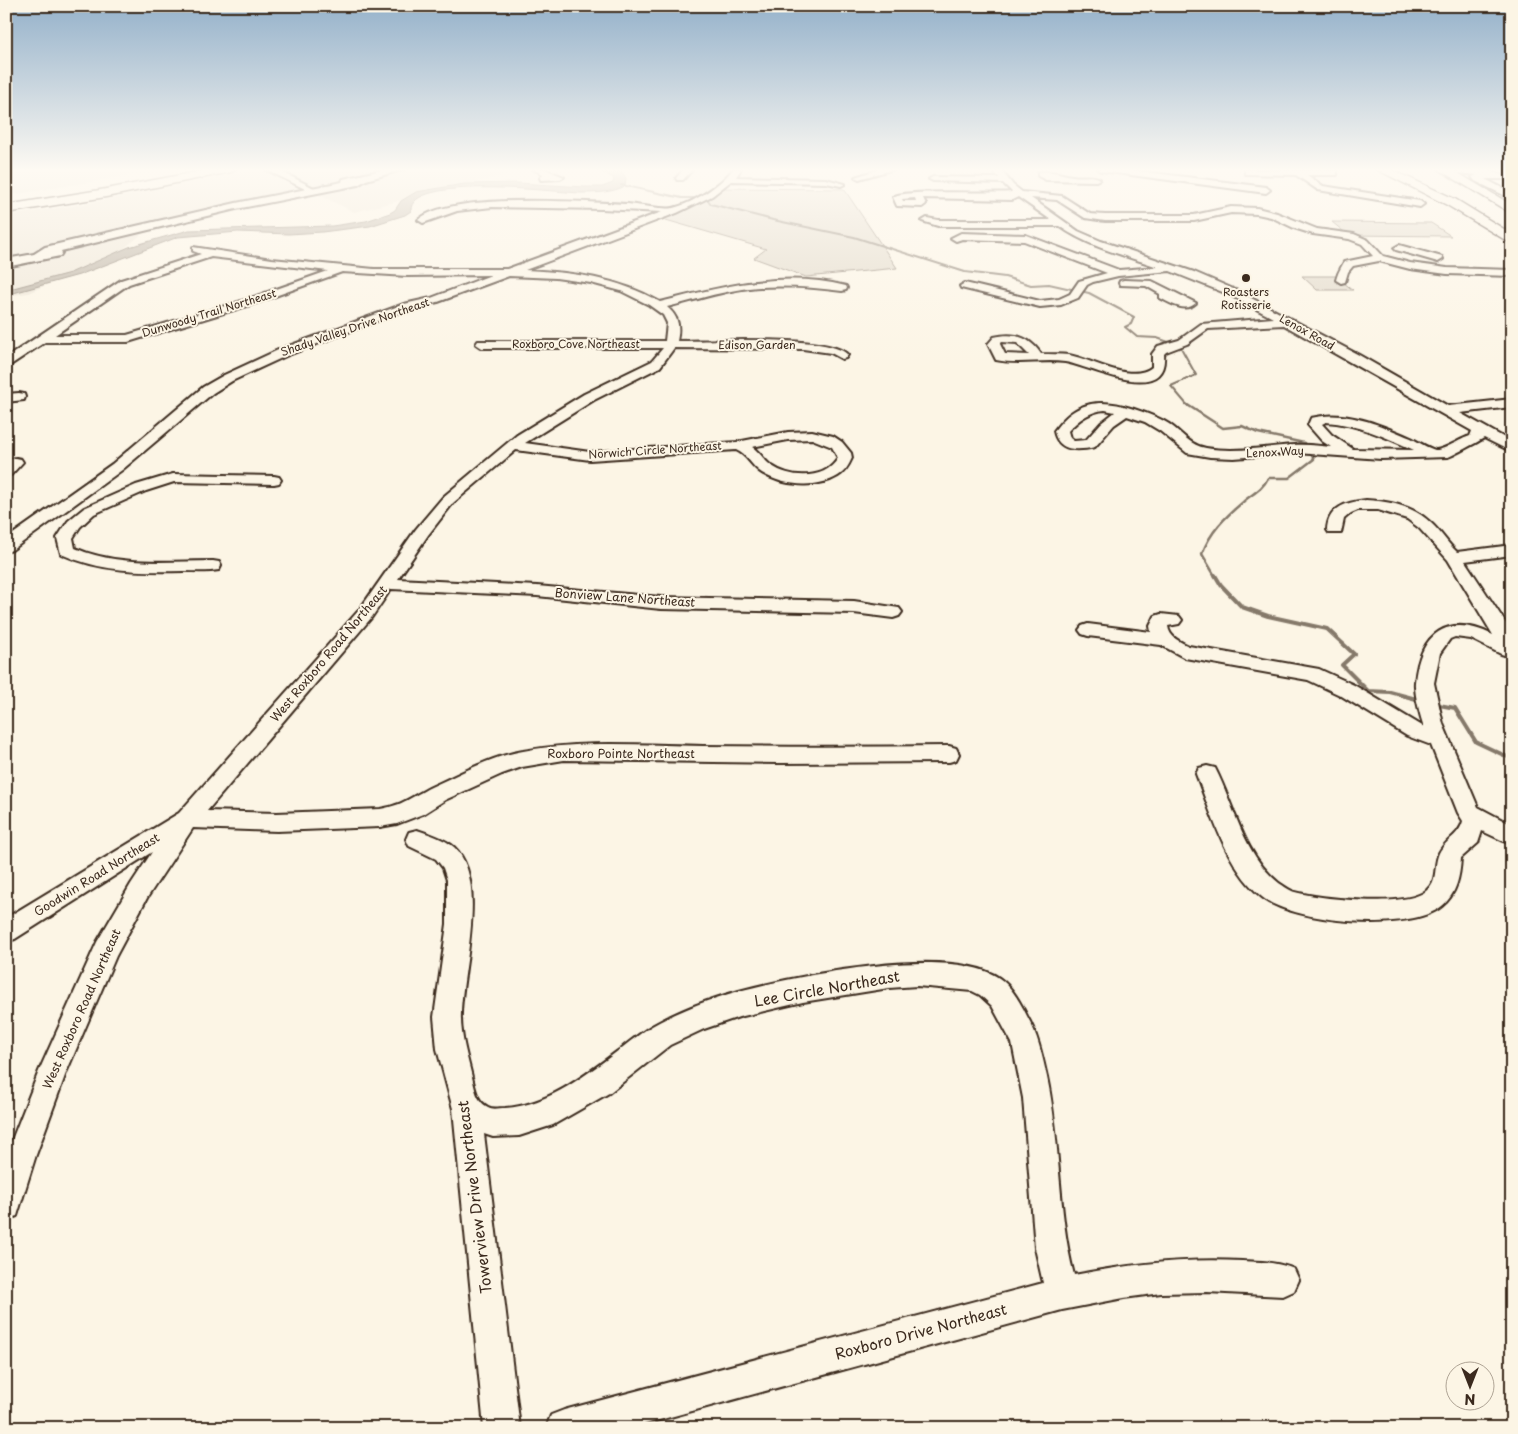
<svg xmlns="http://www.w3.org/2000/svg" width="1518" height="1434" viewBox="0 0 1518 1434" font-family="'Playpen Sans',sans-serif">
  <style>
    .built { fill: #eee6d6 }
    .green { fill: #e0d8c8; stroke: #8e8173 }
    .water { fill: #b7ad9e; stroke: #85796b }
    .lines { fill: none; stroke-linecap: round; stroke-linejoin: round }
    .stream-far2 { stroke: #85796b; stroke-width: 2 }
    .stream-far1 { stroke: #85796b; stroke-width: 2.5 }
    .stream { stroke: #85796b; stroke-width: 4 }
    .minor-casing { stroke: #3b2a1e; stroke-width: 4 }
    .major-casing { stroke: #3b2a1e; stroke-width: 4 }
    .highway-casing { stroke: #3b2a1e; stroke-width: 3 }
    .minor { fill: #fcf5e5; fill-rule: evenodd }
    .major { fill: #fcf5e5; fill-rule: evenodd }
    .highway { fill: #fcf5e5; fill-rule: evenodd }
    .poi-dot { fill: #3b2a1e; stroke: #fcf5e5; stroke-width: 2 }
    .labels { text-anchor: middle; stroke-width: 4; stroke-linejoin: round; paint-order: stroke }
    .far-poi-label { font-size: 11px; fill: #3b2a1e; stroke: #fcf5e5 }
    .far-street-label { font-size: 11px; fill: #3b2a1e; stroke: #fcf5e5 }
    .street-label { font-size: 12px; fill: #3b2a1e; stroke: #fcf5e5 }
    .near-street-label { font-size: 15px; fill: #3b2a1e; stroke: #fcf5e5 }
  </style>
  <rect width="100%" height="100%" fill="#fcf5e5"/>
  <filter id="ink" filterUnits="userSpaceOnUse"><feTurbulence type="fractalNoise" baseFrequency=".02" numOctaves="2"/><feDisplacementMap in="SourceGraphic" scale="10" xChannelSelector="R" yChannelSelector="G"/><feConvolveMatrix kernelMatrix="1 2 1 2 8 2 1 2 1" color-interpolation-filters="sRGB"/></filter>
  <g filter="url(#ink)">
    <g class="built">
      <path d="M6,169h162l-162,27z"/>
      <path d="M256,169h236l13,6 -151,37 -43,-21 -164,39 -29,23 -90,40 -22,3v-80l89,-14z"/>
    </g>
    <g class="green">
      <path d="M715,188l129,1 53,79 -91,9 -52,-19 12,-9 -107,-31z"/>
      <path d="M1332,222l99,1 20,13 -103,-1z"/>
      <path d="M1302,276h33l18,14h-36z"/>
    </g>
    <path class="water" d="M595,169l26,2 5,7 -1,8c-13,7 -31,7 -45,7 -24,-1 -172,-19 -169,18l-6,4 -35,11 -48,6 -33,2 -51,-2 -60,5 -99,38 -73,20v-5l64,-17 59,-26 60,-17 143,-4 34,-5 24,-8 5,-3 6,-9 15,-9 48,-8 55,-1 66,4h17l11,-4 1,-5z"/>
    <g class="lines">
      <g class="stream-far2">
        <path d="M621,185l61,13h12"/>
        <path d="M708,200l3,4 62,16 81,17 111,35 40,5 26,8 18,-1 40,9 45,24 -3,7 -6,3 12,10 20,1 23,8 16,29 -25,11 17,20"/>
      </g>
      <path class="stream-far1" d="M1186,404l37,24 19,-2 16,7 46,10 10,16 -25,19h-21c-5,11 -16,16 -25,24 -18,15 -33,30 -41,52l13,22"/>
      <g class="stream">
        <path d="M1215,575l6,10 21,22 26,9 59,13 27,25 -12,11 26,26 22,1 30,8"/>
        <path d="M1434,704l21,4 21,34 36,17"/>
      </g>
      <g class="minor-casing">
        <g id="minor">
          <path d="M6,169h12l-12,3z"/>
          <path d="M265,169h11l42,21 -7,2z"/>
          <path d="M533,169h12l19,8 -4,2 -19,1 -1,-2 3,-4z"/>
          <path d="M684,169h9l-10,11h-6l-1,-2z"/>
          <path d="M733,169h8l-5,8 90,2 19,5 -4,2 -15,-3 -95,-2 -19,15 -35,17 -152,57c47,2 93,8 135,32 60,-15 123,-32 186,-16l1,2 -1,2 -4,1c-33,-4 -67,-7 -100,-2 -26,4 -50,12 -75,18 12,10 13,20 10,34 30,0 154,-7 171,14l-2,3 -4,1 -11,-6 -28,-4 -129,-1 -14,19 -66,33 -69,43 65,9 147,-10 51,-10 24,-1 21,5 9,6 9,11 1,5c-3,7 -7,14 -14,18 -21,13 -56,10 -76,-3 -11,-7 -14,-18 -26,-23l-146,10 -74,-10 -63,53 -25,32 -30,44 139,7 124,11 193,4 45,7 3,4 -3,4 -6,2 -39,-5 -193,-4 -124,-13 -146,-7 -19,28 -165,194 70,2 103,-4c24,-4 31,-12 51,-22 29,-13 61,-31 92,-36 59,-11 120,-6 180,-5 82,1 164,1 246,0l7,2 3,6 -3,6 -7,2 -170,1 -215,-3 -42,7 -20,7 -57,26 -22,14 -26,10 -17,3 -103,4 -84,-3 -46,70 -31,58 -50,117 -30,82 -19,61 -11,4v-65l33,-84 58,-129 34,-58 21,-32 -137,87 -9,3v-24l173,-105 181,-204 56,-80 27,-32 74,-62 67,-41 68,-33 11,-13h-181l-6,-4 2,-3h187l2,-18 -4,-8 -14,-10 -28,-14 -30,-8 -35,-5 -47,-2 -71,26 -27,6 -125,48 -54,25 -19,12 -91,77 -110,80 -6,2v-13l106,-75 91,-77 21,-12 54,-25 126,-46 27,-6 60,-23 -84,1 -65,-4 -92,33 -122,37h-83l-39,26v-10l115,-78 80,-26 -8,-3v-4l79,12 102,10h133l155,-57 -60,-3 -110,-2 -35,4 -34,12 -5,-3c30,-28 168,-18 210,-16 10,1 39,6 45,4 19,-4 48,-23 60,-39zM211,257l117,14 -86,30 -115,34h-72l74,-51zM812,439l20,8 6,11c-12,22 -47,21 -66,8 -8,-5 -12,-14 -20,-19l36,-7z"/>
          <path d="M880,169h14l-35,10 -4,-2z"/>
          <path d="M992,169h8l13,16 9,7 40,4 28,18 15,1h89l37,-8 26,1 20,5 40,16 37,5 14,6 15,16 27,7 37,5 65,2v6l-65,-2 -37,-5 -31,-8 -26,5 -5,6 -3,10 -4,1 -5,-3c2,-8 5,-12 8,-18l29,-6 -11,-12 -13,-5 -36,-5 -19,-6 -23,-11 -14,-3 -26,-1 -37,8h-89l-20,-3 -28,-18 -26,-2 47,33 23,10 93,31 44,19 121,64 89,51 64,-7v8l-52,6 52,29v10l-28,-14c-1,1 -32,18 -36,19l-67,2 -85,-6 -62,5 -24,-1 -23,-4 -27,-22 -15,-9 -18,-6 -13,9 -19,22c-17,4 -37,5 -41,-16 22,-31 47,-33 80,-22 12,4 24,8 35,15 13,9 22,22 37,24 29,5 59,-1 88,-3 12,-1 25,1 37,2l-9,-6 -14,-16 3,-7c33,-9 70,7 100,20 7,4 17,10 24,12 8,1 25,-11 35,-14l2,-5 -188,-106 -76,4 -21,15 -21,8 -2,2c4,53 -76,11 -99,8 -23,-3 -46,3 -69,-2l-8,-16 6,-7c20,-5 36,0 47,17 9,0 18,0 28,1 23,4 62,29 83,12v-13l6,-8 21,-6 22,-16 72,-6 -43,-23 -60,-24 -52,5 -25,6 -6,3 -9,13 -17,7 -21,2 -79,-19 -1,-2 5,-3 75,18 19,-2 11,-5 9,-13 28,-8 -83,-32 -62,-2 -6,2 -5,-3 10,-5 65,2 93,35 39,-3c-34,-12 -70,-20 -99,-41h-121l-16,-5 5,-3 11,2h113l-33,-23 -6,3 -89,-2 3,6 -4,3 -25,-1 -4,-9c10,-8 98,-3 119,-5l-9,-9 -70,-2 -4,-2 4,-2 66,1zM915,198l1,3h-13l-1,-2zM1002,342l15,1 12,12 -24,-1 -5,-10zM1105,410l10,2 -14,11 -15,17 -12,1 -4,-3 -2,-7c10,-11 22,-20 37,-21zM1326,422c31,2 60,15 88,28l-61,-1 -21,-14 -10,-11z"/>
          <path d="M1097,169h25l144,18 4,3 -4,3 -165,-22z"/>
          <path d="M1458,169l32,2 13,4v4h-18l27,14v6l-37,-18 -3,-4 5,-2 -20,-2z"/>
          <path d="M1245,170l89,1h3v4h-30l16,11 97,15 4,3 -4,3 -102,-17 -22,-15 -48,-1h-3z"/>
          <path d="M1038,172c13,-2 23,2 35,4 9,2 20,-2 27,3l-4,2 -50,-1 -8,-4z"/>
          <path d="M1399,245l43,12 1,2 -5,3 -42,-12 -2,-2z"/>
          <path d="M1124,280l28,1 44,22c-11,10 -24,1 -36,-5v-4l-14,-8 -26,-1 -1,-2 1,-2z"/>
          <path d="M19,393l5,1 1,3 -1,3 -18,2v-8z"/>
          <path d="M16,458l5,1 2,3 -12,13 -5,1v-12l5,-5z"/>
          <path d="M173,474l101,2 5,1 2,3 -2,3 -5,1 -100,-2 -28,9 -52,23 -14,13 -7,11 2,10c43,19 92,13 138,13l6,1 2,4 -2,4c-11,2 -24,1 -35,1 -43,1 -83,1 -123,-17l-4,-16 11,-17 16,-13 52,-23z"/>
          <path d="M1366,500c23,1 48,6 65,23 10,9 16,20 26,29l55,-7v10l-47,6 44,67 3,7v22l-11,-3 -30,-15 -16,-2 -5,2 -10,14 -6,30 9,41 35,83 34,18v20l-30,-14 -4,12 -17,15c-1,17 -4,36 -19,48 -32,27 -148,17 -180,-9 -35,-29 -50,-82 -66,-123l3,-6 8,-2 8,2c20,39 28,86 64,115 5,3 11,8 16,9 25,7 111,16 131,-1 13,-11 7,-24 13,-38 8,-15 20,-17 24,-32l-5,-8 -27,-68 -24,-9 -67,-41 -32,-15 -123,-22 -24,-13 -73,-9 -6,-2 -3,-4 3,-4 6,-2 63,8 -1,-6 5,-10 6,-2 18,2 3,4 -3,4 -11,2c1,11 12,16 21,20l130,23 35,16 70,42c-4,-11 -10,-35 -9,-45 5,-50 33,-69 78,-47l-45,-75 -29,-32 -12,-9 -29,-9h-20l-7,3 -7,6 -3,14h-12l-2,-3c1,-23 20,-28 39,-30z"/>
          <path d="M417,830c12,4 28,9 37,17 35,33 8,122 7,166 -1,21 6,43 11,64 3,11 4,24 16,30 5,3 11,1 17,1 43,-2 85,-36 118,-61 9,-7 19,-15 29,-21 26,-15 58,-27 87,-35 57,-15 211,-47 260,-13 13,9 21,24 28,38 11,19 15,39 20,61 14,65 10,133 27,198 56,-11 110,-17 168,-14 18,1 36,1 52,8l5,11 -5,11 -11,5 -76,-4 -46,1 -37,5 -62,12 -432,118h-84l5,-13 13,-5 479,-127 -8,-35 -12,-150 -11,-55 -20,-37 -12,-11 -8,-4 -55,-5 -28,2 -86,14 -64,15 -35,12 -34,16 -61,48 -56,32 -34,11 -26,1 -9,-3 36,294h-36l-31,-319 -16,-60 -3,-32 13,-93v-44l-4,-12 -7,-9 -27,-13 -3,-7 3,-7z"/>
        </g>
      </g>
      <g class="major-casing">
        <path id="major" d="M386,169h19l-39,11 -8,5 -122,24 -175,42 1,2 -2,3 -54,11v-8l28,-5 11,-7 191,-44 106,-21 1,-3z"/>
      </g>
      <g class="highway-casing">
        <g id="highway">
          <path d="M213,169h23l-5,3 -125,25 -100,16v-8l100,-16z"/>
          <path d="M1376,169h14l65,30 57,35v10l-65,-39z"/>
          <path d="M1438,169h13l61,36v9z"/>
        </g>
      </g>
      <use href="#minor" class="minor"/>
      <use href="#major" class="major"/>
      <use href="#highway" class="highway"/>
    </g>
  </g>
  <linearGradient id="sky" x2="0" y2="1"><stop stop-color="#94b1ca"/><stop offset="0.46" stop-color="#fefaf3"/><stop offset="1" stop-color="#fefaf3" stop-opacity="0"/></linearGradient>
  <rect width="1518" height="370" fill="url(#sky)"/>
  <circle class="poi-dot" cx="1246" cy="278" r="5"/>
  <g class="labels">
    <g class="far-poi-label">
      <text x="1246" y="296">Roasters<tspan x="1246" dy="13">Rotisserie</tspan></text>
    </g>
    <g class="far-street-label">
      <text transform="translate(209 313) rotate(-17)" y="4">Dunwoody Trail Northeast</text>
      <text transform="translate(355 327) rotate(-19)" y="4">Shady Valley Drive Northeast</text>
      <text transform="translate(1307 332) rotate(29)" y="4">Lenox Road</text>
      <text x="576" y="348">Roxboro Cove Northeast</text>
      <text x="757" y="349">Edison Garden</text>
      <text transform="translate(655 450) rotate(-4)" y="4">Norwich Circle Northeast</text>
      <text transform="translate(1275 452) rotate(-3)" y="4">Lenox Way</text>
    </g>
    <g class="street-label">
      <text transform="translate(625 598) rotate(4)" y="4">Bonview Lane Northeast</text>
      <text transform="translate(329 654) rotate(-50)" y="4">West Roxboro Road Northeast</text>
      <text x="621" y="758">Roxboro Pointe Northeast</text>
      <text transform="translate(97 875) rotate(-32)" y="4">Goodwin Road Northeast</text>
      <text transform="translate(82 1009) rotate(-66)" y="4">West Roxboro Road Northeast</text>
    </g>
    <g class="near-street-label">
      <text transform="translate(827 989) rotate(-10)" y="5">Lee Circle Northeast</text>
      <text transform="translate(475 1197) rotate(-97)" y="5">Towerview Drive Northeast</text>
      <text transform="translate(921 1332) rotate(-15)" y="5">Roxboro Drive Northeast</text>
    </g>
  </g>
  <rect width="1518" height="1434" fill="none" stroke="#fcf5e5" stroke-width="25"/>
  <rect x="12" y="12" width="1493" height="1409" fill="none" stroke="#3b2a1e" stroke-width="2" filter="url(#ink)"/>
  <g transform="translate(1470 1386) rotate(180)"><circle r="24" fill="#fcf5e5" stroke="#afa495"/>
  <path d="M0-4L9 19L0 12L-9 19Z" fill="#3b2a1e"/>
  <text y="-8" font-size="14" font-weight="bold" text-anchor="middle" fill="#3b2a1e">N</text>
  </g>
</svg>
